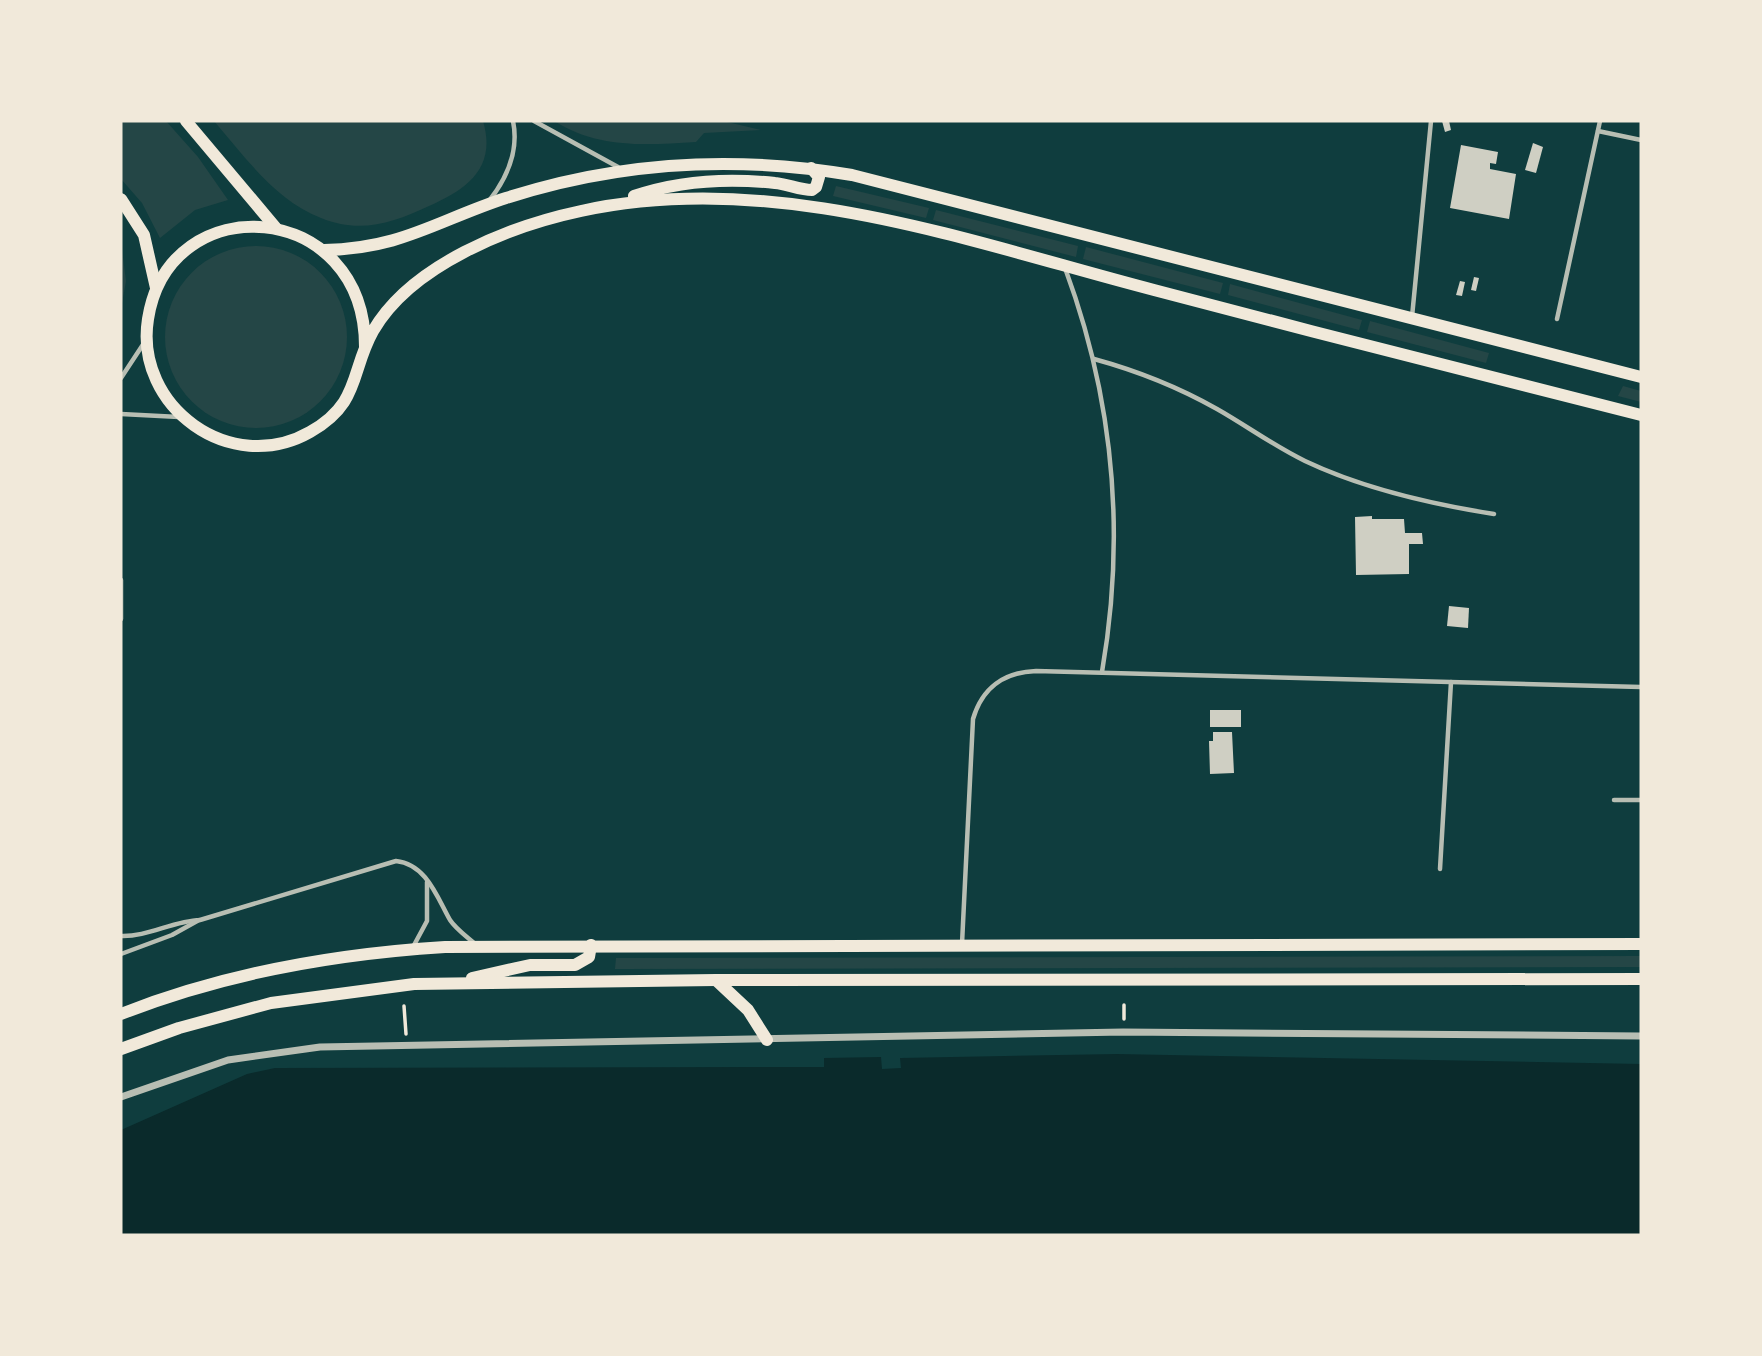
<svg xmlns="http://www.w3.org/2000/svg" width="1762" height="1356" viewBox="0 0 1762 1356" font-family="'Asap Condensed',sans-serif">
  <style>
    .green { fill: #244646 }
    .water { fill: #0a2a2b }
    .building { fill: #cfcfc3 }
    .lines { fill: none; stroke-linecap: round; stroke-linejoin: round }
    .path { stroke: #f1e9da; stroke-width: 3.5 }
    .service { stroke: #b8beb3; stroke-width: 4.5 }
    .minor { stroke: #b8beb3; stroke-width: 7 }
    .secondary { stroke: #f1e9da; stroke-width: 12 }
  </style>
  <rect width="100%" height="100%" fill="#0f3d3e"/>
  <g class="green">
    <path d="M121,121h45l32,36 30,43 -33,10 -35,28 -18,-35 -21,-24z"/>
    <path d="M214,121h269c14,47 -16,68 -54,85 -36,17 -69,28 -108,12 -46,-18 -76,-61 -107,-97z"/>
    <path d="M554,121h169l38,9 -57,3 -8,9c-51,3 -97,7 -142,-21z"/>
    <path d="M836,186l93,22 -3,10 -93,-22z"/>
    <path d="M936,210l142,36 -2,11 -143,-37z"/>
    <path d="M121,242l5,39 -5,28z"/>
    <circle cx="256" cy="337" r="91"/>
    <path d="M1086,247l137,36 -3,11 -137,-35z"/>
    <path d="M1230,284l132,36 -3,10 -131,-35z"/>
    <path d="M1370,321l119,32 -3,10 -119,-31z"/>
    <path d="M1623,386l18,5v11l-23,-6z"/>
    <path d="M1641,956v11l-1026,2 1,-11z"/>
  </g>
  <path class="water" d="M1117,1054l524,10v171h-1520v-105l126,-56 28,-6 549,-1v-9l57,-1 1,12 19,-1 -1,-10z"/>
  <g class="building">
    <path d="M1442,121h7l2,9 -6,2z"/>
    <path d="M1533,143l10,4 -7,26 -11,-3z"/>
    <path d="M1461,145l37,7 -2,12 -6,-1v6l26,5 -7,45 -59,-11z"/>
    <path d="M1474,277l5,1 -3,13 -5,-1z"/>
    <path d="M1460,281l5,1 -3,14 -6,-1z"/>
    <path d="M1372,516v3h32l1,14h17l1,11h-14v30l-53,1 -1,-58z"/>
    <path d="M1449,606l20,2 -1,20 -21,-2z"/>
    <rect x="1210" y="710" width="31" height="17"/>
    <path d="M1213,732h19l2,41 -24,1 -1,-33h4z"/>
  </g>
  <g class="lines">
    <g class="path">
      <path d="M404,1006l2,28"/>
      <path d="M1124,1019v-14"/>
    </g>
    <g class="service">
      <path d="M534,121l84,46"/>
      <path d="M1598,131l43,9"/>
      <path d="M489,201c18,-23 30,-51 24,-80"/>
      <path d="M1065,268c49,132 61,265 37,404"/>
      <path d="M1412,317l19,-196"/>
      <path d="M1557,319l43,-198"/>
      <path d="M1094,359c44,12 84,28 123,50 30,17 57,37 88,52 59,28 125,43 189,53"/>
      <path d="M121,378l23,-35"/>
      <path d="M121,414l58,3"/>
      <path d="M121,580v39"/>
      <path d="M1614,800h27"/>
      <path d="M1440,869l11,-187"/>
      <path d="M121,936c26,1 52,-15 79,-16l196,-59c30,3 41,36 54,59 6,9 16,16 24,23"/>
      <path d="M962,944l11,-225c9,-31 31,-47 63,-48l605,16"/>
      <path d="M413,947l14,-26v-39"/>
      <path d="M121,954l51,-19 27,-15"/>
    </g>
    <path class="minor" d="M121,1097l107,-37 92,-13 803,-15 518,4"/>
    <g class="secondary">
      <path d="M186,121l90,107"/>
      <path d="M634,196c44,-15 94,-18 141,-13 12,1 25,7 37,7l4,-3 3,-10 -8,-9"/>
      <path d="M121,199l23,36 12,53"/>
      <path d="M324,250c77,-1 114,-30 182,-52 115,-37 228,-43 346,-23l789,202"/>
      <path d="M365,348c1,-149 -196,-163 -217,-29 -14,88 83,158 162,113 51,-29 40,-60 63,-101 38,-66 137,-105 208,-120 194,-42 388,31 573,79 162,43 325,84 487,125"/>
      <path d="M472,978l58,-13h45l14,-8 2,-12"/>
      <path d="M716,980l32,30 19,30"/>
      <path d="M121,1014c104,-41 212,-60 324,-67l1196,-3"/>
      <path d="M121,1049l58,-21 92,-25 143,-19 302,-4 925,-1"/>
    </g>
  </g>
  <rect width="1762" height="1356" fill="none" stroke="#f1e9da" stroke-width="245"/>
</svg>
